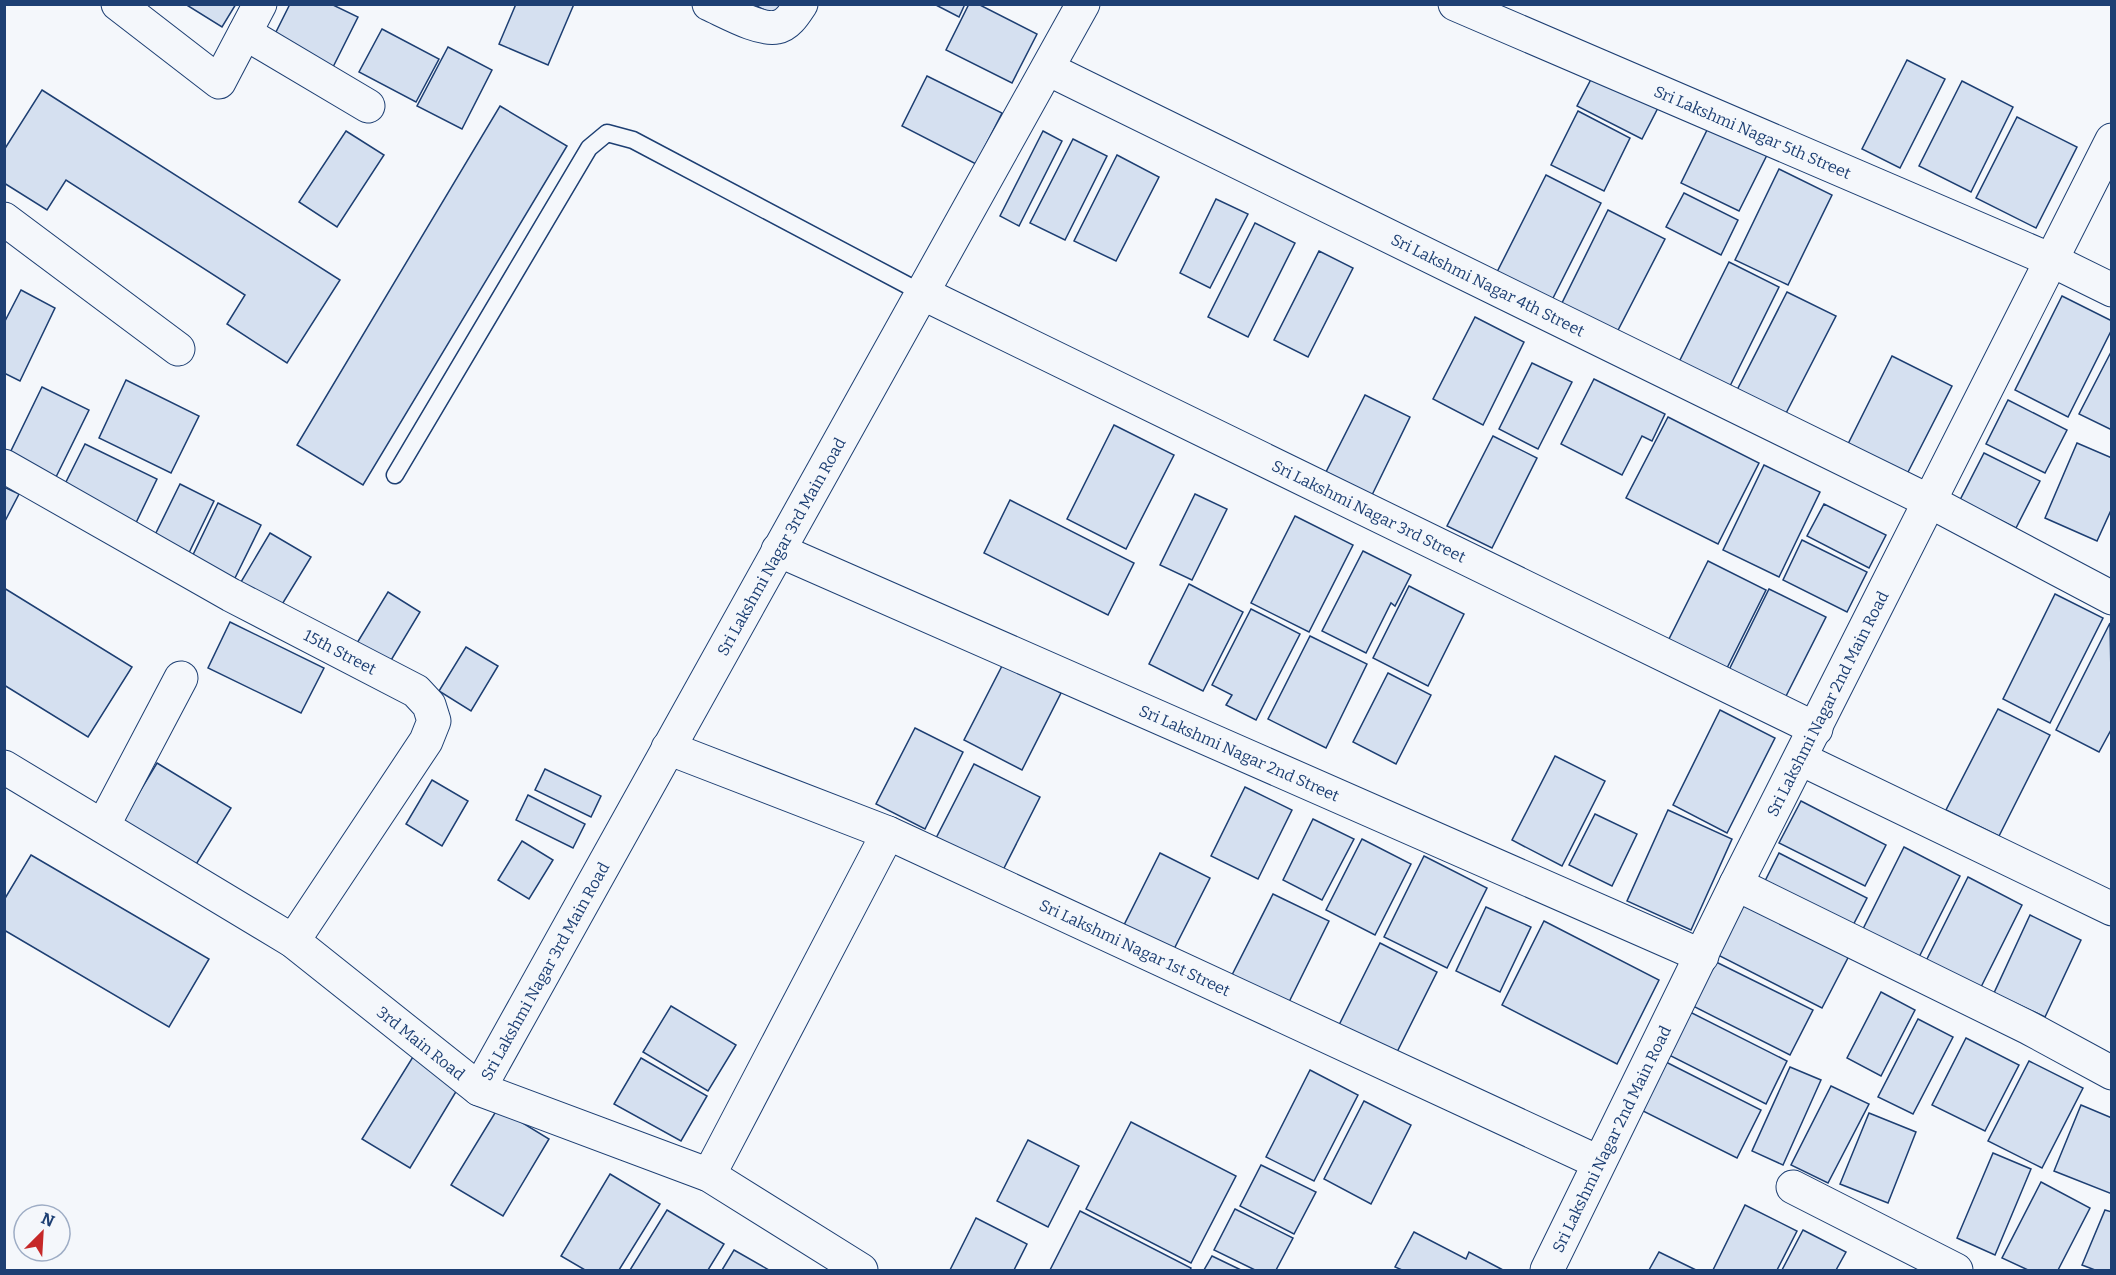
<svg xmlns="http://www.w3.org/2000/svg" width="2116" height="1275" viewBox="0 0 2116 1275" font-family="Bitter,serif">
  <style>
    .building { fill: #d5e0f0; stroke: #1d3f73; stroke-width: 1.5 }
    .lines { fill: none; stroke-linecap: round; stroke-linejoin: round }
    .service-casing { stroke: #1d3f73; stroke-width: 19 }
    .minor-casing { stroke: #1d3f73; stroke-width: 35 }
    .tertiary-casing { stroke: #1d3f73; stroke-width: 35 }
    .service { stroke: #f4f7fb; stroke-width: 16 }
    .minor { stroke: #f4f7fb; stroke-width: 33 }
    .tertiary { stroke: #f4f7fb; stroke-width: 33 }
    .labels { text-anchor: middle; stroke-width: 4.5; stroke-linejoin: round; paint-order: stroke }
    .street-label { font-size: 16px; fill: #1d3f73; stroke: #f4f7fb }
  </style>
  <rect width="100%" height="100%" fill="#f4f7fb"/>
  <g class="building">
    <path d="M185,4h51l-14,23z"/>
    <path d="M290,4h41l27,13 -25,50 -60,-29z"/>
    <path d="M516,4h58l-26,61 -49,-21z"/>
    <path d="M753,4h28l-5,12z"/>
    <path d="M934,4h31l-6,13z"/>
    <path d="M969,4h9l59,30 -25,49 -66,-33z"/>
    <path d="M382,29l57,30 -23,43 -57,-30z"/>
    <path d="M448,47l44,23 -30,59 -45,-23z"/>
    <path d="M1907,60l38,19 -45,89 -38,-19z"/>
    <path d="M1597,68l65,32 -20,39 -65,-33z"/>
    <path d="M927,76l75,37 -26,51 -74,-38z"/>
    <path d="M1962,81l51,26 -42,85 -52,-26z"/>
    <path d="M42,90l298,190 -53,83 -60,-39 18,-29 -179,-115 -19,30 -43,-27v-33z"/>
    <path d="M500,106l67,40 -204,339 -66,-40z"/>
    <path d="M1578,111l52,27 -26,53 -53,-26z"/>
    <path d="M2017,117l60,30 -41,81 -60,-30z"/>
    <path d="M1711,122l58,29 -30,60 -58,-28z"/>
    <path d="M346,131l38,24 -47,72 -38,-25z"/>
    <path d="M1043,131l19,10 -43,85 -19,-10z"/>
    <path d="M1073,139l34,17 -42,84 -35,-17z"/>
    <path d="M1117,155l42,22 -43,84 -42,-20z"/>
    <path d="M1779,169l53,26 -44,90 -53,-25z"/>
    <path d="M1546,175l55,28 -51,101 -55,-28z"/>
    <path d="M1684,193l54,27 -17,35 -55,-28z"/>
    <path d="M1216,199l32,15 -38,74 -30,-15z"/>
    <path d="M1608,210l57,29 -50,97 -56,-27z"/>
    <path d="M1255,223l40,20 -47,94 -40,-20z"/>
    <path d="M1319,251l34,17 -45,89 -34,-17z"/>
    <path d="M1729,262l50,25 -52,105 -50,-26z"/>
    <path d="M21,290l34,18 -35,73 -16,-8v-50z"/>
    <path d="M1787,292l49,24 -53,103 -48,-25z"/>
    <path d="M2062,296l50,25v8l-44,88 -53,-27z"/>
    <path d="M1475,317l49,25 -41,83 -50,-26z"/>
    <path d="M2112,350v80l-33,-16z"/>
    <path d="M1892,356l60,30 -45,88 -59,-30z"/>
    <path d="M1532,363l40,19 -34,67 -39,-20z"/>
    <path d="M1594,379l71,35 -13,27 -10,-5 -20,39 -61,-31z"/>
    <path d="M126,380l73,36 -28,57 -72,-35z"/>
    <path d="M42,387l47,23 -34,69 -47,-22z"/>
    <path d="M1365,395l45,22 -38,78 -46,-23z"/>
    <path d="M2008,400l59,30 -22,43 -59,-29z"/>
    <path d="M1668,417l91,46 -41,81 -92,-46z"/>
    <path d="M1114,425l60,30 -48,94 -59,-30z"/>
    <path d="M1493,436l44,22 -45,90 -45,-22z"/>
    <path d="M2077,443l35,15v50l-15,33 -52,-23z"/>
    <path d="M85,444l72,35 -24,50 -73,-35z"/>
    <path d="M1984,453l56,28 -24,47 -56,-28z"/>
    <path d="M1764,465l56,27 -41,85 -56,-27z"/>
    <path d="M180,484l34,17 -28,58 -35,-16z"/>
    <path d="M4,487l15,7 -15,29z"/>
    <path d="M1195,494l32,15 -35,71 -32,-15z"/>
    <path d="M1010,500l124,63 -26,52 -124,-62z"/>
    <path d="M218,503l43,22 -28,57 -43,-21z"/>
    <path d="M1824,504l62,31 -17,33 -62,-32z"/>
    <path d="M1295,516l58,29 -44,87 -58,-29z"/>
    <path d="M270,533l41,24 -33,54 -40,-24z"/>
    <path d="M1802,540l65,32 -20,40 -64,-32z"/>
    <path d="M1363,551l48,24 -16,31 -4,-3 -25,50 -44,-22z"/>
    <path d="M1708,561l58,29 -40,80 -58,-29z"/>
    <path d="M1189,584l54,28 -40,79 -54,-27z"/>
    <path d="M1409,586l55,28 -36,72 -55,-28z"/>
    <path d="M4,588l128,79 -44,70 -84,-52z"/>
    <path d="M1769,589l57,28 -43,85 -56,-28z"/>
    <path d="M388,592l32,20 -33,55 -33,-19z"/>
    <path d="M2055,594l48,24 -53,105 -47,-24z"/>
    <path d="M1251,609l49,25 -44,86 -30,-15 6,-10 -20,-10z"/>
    <path d="M230,622l94,46 -23,45 -93,-45z"/>
    <path d="M2110,623l2,105 -13,24 -43,-22z"/>
    <path d="M1310,636l57,28 -41,84 -58,-29z"/>
    <path d="M466,647l32,19 -27,45 -32,-20z"/>
    <path d="M1003,664l58,29 -39,77 -58,-30z"/>
    <path d="M1388,673l43,22 -35,69 -43,-22z"/>
    <path d="M1998,709l52,26 -51,101 -53,-26z"/>
    <path d="M1720,710l55,28 -48,95 -54,-28z"/>
    <path d="M915,728l48,24 -38,77 -49,-25z"/>
    <path d="M1555,756l50,25 -43,85 -50,-26z"/>
    <path d="M157,763l74,45 -36,58 -73,-45z"/>
    <path d="M974,764l66,33 -42,83 -66,-34z"/>
    <path d="M545,769l56,27 -10,21 -56,-27z"/>
    <path d="M432,780l36,21 -26,45 -36,-22z"/>
    <path d="M1245,787l47,23 -34,69 -47,-23z"/>
    <path d="M528,795l57,29 -12,24 -57,-28z"/>
    <path d="M1801,801l85,44 -21,41 -86,-43z"/>
    <path d="M1668,810l64,29 -41,91 -64,-29z"/>
    <path d="M1595,814l42,20 -25,52 -43,-21z"/>
    <path d="M1313,819l41,20 -32,61 -39,-20z"/>
    <path d="M1362,839l49,25 -36,71 -49,-25z"/>
    <path d="M522,841l31,19 -24,39 -31,-19z"/>
    <path d="M1904,847l56,29 -45,89 -56,-28z"/>
    <path d="M1160,853l50,25 -38,75 -50,-24z"/>
    <path d="M1779,853l88,45 -19,37 -88,-44z"/>
    <path d="M31,855l178,104 -40,68 -165,-97v-30z"/>
    <path d="M1424,856l63,32 -40,80 -63,-31z"/>
    <path d="M1968,877l54,28 -44,88 -54,-28z"/>
    <path d="M1273,894l56,27 -41,83 -56,-29z"/>
    <path d="M1745,896l107,54 -30,58 -106,-54z"/>
    <path d="M1486,907l45,20 -31,65 -44,-21z"/>
    <path d="M2030,915l51,25 -36,77 -51,-24z"/>
    <path d="M1544,921l115,59 -42,84 -115,-59z"/>
    <path d="M1380,943l57,29 -44,88 -57,-29z"/>
    <path d="M1710,959l103,51 -23,45 -103,-52z"/>
    <path d="M1881,992l34,18 -34,66 -34,-18z"/>
    <path d="M671,1006l65,39 -28,46 -65,-39z"/>
    <path d="M1684,1009l103,52 -21,43 -103,-52z"/>
    <path d="M1918,1019l35,18 -40,77 -35,-17z"/>
    <path d="M1966,1038l53,27 -34,66 -53,-26z"/>
    <path d="M416,1052l47,28 -53,88 -48,-29z"/>
    <path d="M641,1058l66,38 -26,45 -67,-37z"/>
    <path d="M1660,1059l101,51 -24,48 -102,-51z"/>
    <path d="M2029,1061l54,27 -41,80 -54,-27z"/>
    <path d="M1790,1067l31,13 -38,85 -31,-14z"/>
    <path d="M1310,1070l48,25 -44,86 -48,-24z"/>
    <path d="M1831,1086l38,18 -41,79 -37,-18z"/>
    <path d="M1364,1101l47,24 -40,79 -47,-25z"/>
    <path d="M2081,1105l31,13v76l-58,-23z"/>
    <path d="M498,1108l51,31 -46,77 -52,-31z"/>
    <path d="M1869,1113l47,19 -28,71 -48,-19z"/>
    <path d="M1131,1122l105,54 -45,87 -105,-54z"/>
    <path d="M1028,1140l51,26 -31,61 -51,-26z"/>
    <path d="M1993,1153l38,16 -36,86 -38,-17z"/>
    <path d="M1261,1165l55,27 -22,42 -54,-28z"/>
    <path d="M610,1174l50,30 -41,66h-34l-24,-14z"/>
    <path d="M2041,1182l49,26 -32,62h-30l-26,-12z"/>
    <path d="M1745,1205l52,26 -20,39h-64z"/>
    <path d="M1235,1209l58,29 -17,32h-21l-41,-20z"/>
    <path d="M667,1210l57,34 -16,26h-78z"/>
    <path d="M2105,1210l7,2v58h-17l-13,-5z"/>
    <path d="M1080,1211l111,57 -1,2h-140z"/>
    <path d="M976,1218l51,26 -13,26h-64z"/>
    <path d="M1803,1230l43,22 -10,18h-54z"/>
    <path d="M1414,1232l52,27 3,-7 34,18h-101l-7,-3z"/>
    <path d="M734,1250l35,20h-47z"/>
    <path d="M1659,1252l37,18h-47z"/>
    <path d="M1212,1256l29,14h-37z"/>
  </g>
  <g class="lines">
    <g class="service-casing">
      <path id="service" d="M395,475l194,-327 18,-15 26,7 291,154"/>
    </g>
    <g class="minor-casing">
      <g id="minor">
        <path d="M118,4l101,78 41,-78"/>
        <path d="M709,4c16,7 51,27 68,23 11,-2 18,-14 24,-23"/>
        <path id="s1" d="M1455,4l596,256 61,30"/>
        <path d="M245,33l123,73"/>
        <path id="s2" d="M1048,69l881,432 183,97"/>
        <path d="M4,219l174,130"/>
        <path id="s3" d="M924,294l892,435"/>
        <path id="s4" d="M4,466l227,129 185,96 13,14 5,16 -8,20 -133,200"/>
        <path id="s5" d="M778,550l924,406"/>
        <path id="s6" d="M668,748l220,85 710,329"/>
        <path d="M1801,759l311,150"/>
        <path d="M103,826l78,-148"/>
        <path d="M1736,884l293,144 83,45"/>
        <path d="M709,1175l179,-342"/>
        <path d="M1793,1187l163,83"/>
        <path id="s7" d="M1547,1270l189,-386 376,-744"/>
      </g>
    </g>
    <g class="tertiary-casing">
      <g id="tertiary">
        <path id="s8" d="M4,767l289,174 186,148 230,86 152,95"/>
        <path id="s9" d="M479,1089l604,-1085"/>
      </g>
    </g>
    <use href="#service" class="service"/>
    <use href="#minor" class="minor"/>
    <use href="#tertiary" class="tertiary"/>
  </g>
  <g class="labels">
    <g class="street-label">
      <text dy="6" stroke="none"><textPath href="#s1" startOffset="324">Sri Lakshmi Nagar 5th Street</textPath></text>
      <text dy="6" stroke="none"><textPath href="#s2" startOffset="490">Sri Lakshmi Nagar 4th Street</textPath></text>
      <text dy="6" stroke="none"><textPath href="#s3" startOffset="495">Sri Lakshmi Nagar 3rd Street</textPath></text>
      <text dy="6" stroke="none"><textPath href="#s9" startOffset="621">Sri Lakshmi Nagar 3rd Main Road</textPath></text>
      <text dy="6" stroke="none"><textPath href="#s4" startOffset="384">15th Street</textPath></text>
      <text dy="6" stroke="none"><textPath href="#s7" startOffset="632">Sri Lakshmi Nagar 2nd Main Road</textPath></text>
      <text dy="6" stroke="none"><textPath href="#s5" startOffset="504">Sri Lakshmi Nagar 2nd Street</textPath></text>
      <text dy="6" stroke="none"><textPath href="#s6" startOffset="508">Sri Lakshmi Nagar 1st Street</textPath></text>
      <text dy="6" stroke="none"><textPath href="#s9" startOffset="135">Sri Lakshmi Nagar 3rd Main Road</textPath></text>
      <text dy="6" stroke="none"><textPath href="#s8" startOffset="501">3rd Main Road</textPath></text>
      <text dy="6" stroke="none"><textPath href="#s7" startOffset="146">Sri Lakshmi Nagar 2nd Main Road</textPath></text>
    </g>
  </g>
  <rect width="2116" height="1275" fill="none" stroke="#1d3f73" stroke-width="12"/>
  <g transform="translate(42 1233) rotate(24)"><circle r="28" fill="#f4f7fb" stroke="#9eadc5" stroke-width="1.5"/>
  <path d="M0-4.5L10 22L0 15L-10 22Z" fill="#c62828"/>
  <text y="-9" font-size="16" font-weight="bold" text-anchor="middle" fill="#1d3f73">N</text>
  </g>
</svg>
